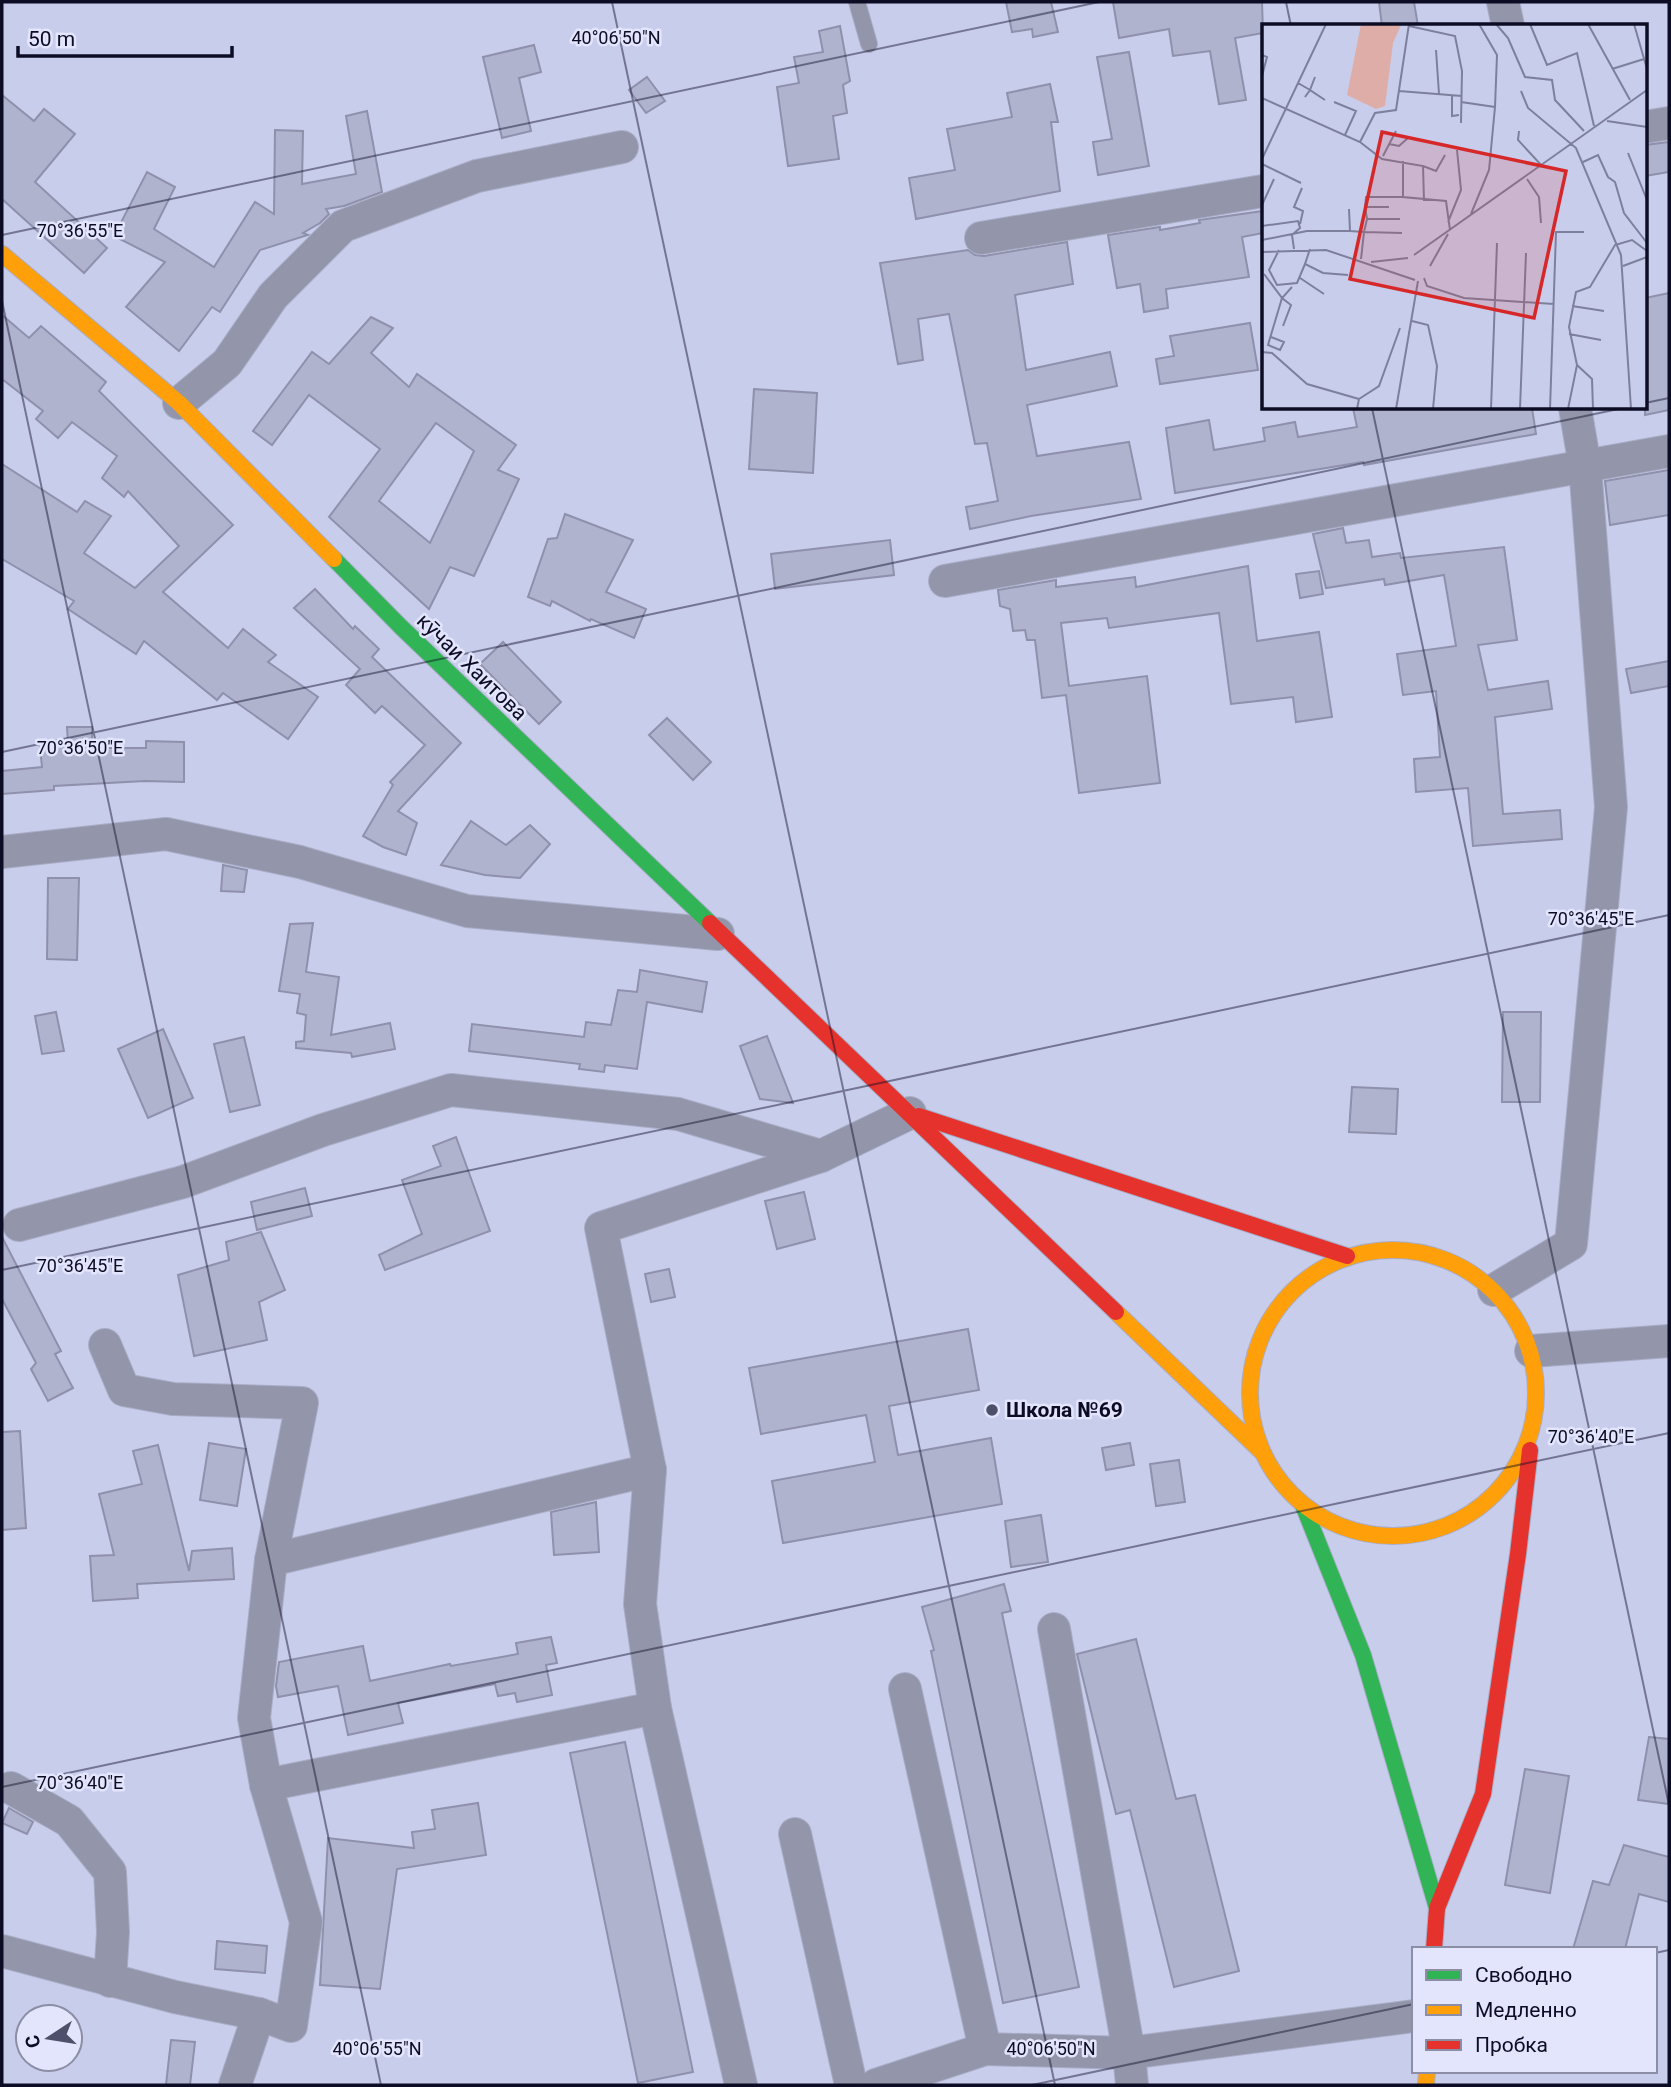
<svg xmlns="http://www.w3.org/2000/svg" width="1671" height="2087" viewBox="0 0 1671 2087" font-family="Roboto,sans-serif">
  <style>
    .building { fill: #b0b3ce; stroke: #8f90ab; stroke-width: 2; fill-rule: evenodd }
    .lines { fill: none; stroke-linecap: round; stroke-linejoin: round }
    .lane-casing { stroke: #a9adc6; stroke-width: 18 }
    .street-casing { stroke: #a9adc6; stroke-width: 34 }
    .fast-casing { stroke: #a9adc6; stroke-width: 18 }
    .slow-casing { stroke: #a9adc6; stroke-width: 18 }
    .jam-casing { stroke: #a9adc6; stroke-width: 18 }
    .lane { stroke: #9395aa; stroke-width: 16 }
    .street { stroke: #9395aa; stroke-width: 32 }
    .fast { stroke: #30b455; stroke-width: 16 }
    .slow { stroke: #ff9f0a; stroke-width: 16 }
    .jam { stroke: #e5322d; stroke-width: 16 }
    .ticks { fill: none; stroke: #0c0c25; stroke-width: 2; stroke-opacity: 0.45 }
    .poi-dot { fill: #4e506b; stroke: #e2e5fb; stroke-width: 2.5 }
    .labels { text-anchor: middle; stroke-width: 5; stroke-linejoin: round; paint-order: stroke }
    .street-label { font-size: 21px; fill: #0c0c25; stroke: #e2e5fb }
    .poi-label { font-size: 21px; font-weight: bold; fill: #0c0c25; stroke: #e2e5fb; text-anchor: start }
    .inset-road { fill: none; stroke: #7d809c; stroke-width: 2 }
    .view { fill: #d62828; fill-opacity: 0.15; stroke: #d62828; stroke-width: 3.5 }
    .inset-edge { fill: none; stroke: #0c0c25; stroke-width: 3.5 }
    .ticks-label { font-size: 18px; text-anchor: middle; fill: #0c0c25; stroke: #e2e5fb; stroke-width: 5; stroke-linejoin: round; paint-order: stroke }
  </style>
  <rect width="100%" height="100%" fill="#c9cdec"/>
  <g class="building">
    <path d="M1006,2h45l7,30 -25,5 -1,-8 -20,3z"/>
    <path d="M1113,2h149l1,31 -28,5 11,62 -27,4 -9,-53 -37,5 -4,-27 -50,9z"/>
    <path d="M1379,2h35l4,24h-36z"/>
    <path d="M840,26l10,55 -7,4 4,28 -14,3 6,43 -51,7 -11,-79 22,-4 -5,-26 29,-5 -4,-21z"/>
    <path d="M534,45l7,27 -22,6 12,53 -29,7 -19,-81z"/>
    <path d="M1129,52l20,114 -51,9 -5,-33 19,-3 -15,-82z"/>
    <path d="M647,77l18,24 -19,12 -17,-23z"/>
    <path d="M1050,84l8,38h-7l9,69 -144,28 -7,-41 46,-8 -8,-41 65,-12 -5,-24z"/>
    <path d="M2,95l32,26 10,-12 31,25 -40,48 72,66 -23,25 -82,-74z"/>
    <path d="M367,111l15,81 -38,14 -18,3 3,5 -9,9 -17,10 5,2 -48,15 -40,62 -8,-5 -33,44 -53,-44 39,-45 -51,-26 33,-64 28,15 -21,42 60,38 41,-65 19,12 1,-84 28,1 -1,53 54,-10 -10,-58z"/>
    <path d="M1669,142v30l-24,4v-31z"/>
    <path d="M1263,211v22l-21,4 7,40 -83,12 2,19 -24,4 -4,-28 -23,4 -9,-53 52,-8v3l40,-7 -1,-3z"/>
    <path d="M1067,242l6,42 -58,11 11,75 84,-18 7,34 -90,19 10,51 92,-14 12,57 -110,17 -61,13 -4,-22 32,-6 -11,-58 -12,1 -26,-130 -31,5 5,41 -25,4 -18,-101 88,-13 7,5 9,1z"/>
    <path d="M1669,293v117l-24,5v-117z"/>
    <path d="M2,315l27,23 12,-12 65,56 -7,9 134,134 -70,67 65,56 15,-19 33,26 -8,7 50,35 -30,42 -65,-46 -6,7 -73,-59 -8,13 -68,-45 6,-8 -72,-42v-95l75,48 8,-11 26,15 -27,37 51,35 44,-42 -51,-55 -4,6 -22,-19 15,-22 -45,-34 -14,16 -22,-19 7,-8 -41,-32z"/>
    <path d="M371,317l22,11 -22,25 38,34 8,-13 99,71 -18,25 21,9 -45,97 -24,-9 -21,42 -100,-92 51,-68 -71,-54 -37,50 -19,-14 59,-79 17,12zM436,423l38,28 -44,92 -51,-42z"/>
    <path d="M1250,323l8,47 -98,14 -4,-25 18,-3 -4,-20z"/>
    <path d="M754,389l63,4 -4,80 -64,-4z"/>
    <path d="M1353,408h179l4,26 -172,31 -1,-3 -188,31 -9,-65 43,-8 5,30 51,-9 -2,-13 32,-6 3,15 59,-10z"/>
    <path d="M1669,470v45l-59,10 -5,-44z"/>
    <path d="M565,514l68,26 -27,52 40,17 -12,29 -43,-19 -1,2 -38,-20 -2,5 -22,-9 20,-58 9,-1z"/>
    <path d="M1343,528l3,15 23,-3 3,17 28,-4 1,5 103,-11 13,93 -39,5 10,45 60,-9 4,28 -57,8 8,97 57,-4 2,29 -89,7 -5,-58 -52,4 -2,-33 26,-2 -4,-66 -33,4 -6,-41 59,-8 -12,-71 -59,10 -1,-6 -58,9 -13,-54z"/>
    <path d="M890,540l4,35 -119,14 -4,-35z"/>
    <path d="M1248,566l9,75 62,-9 13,85 -36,5 -3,-25 -62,7 -12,-91 -110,15 -2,-10 -46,5 8,63 78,-10 13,107 -81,10 -13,-98 -24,3 -7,-58h-8l-2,-10 -12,1 -3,-22 -10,-3 -2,-16 58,-10v7l79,-10 1,10z"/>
    <path d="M1319,571l4,23 -23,4 -4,-24z"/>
    <path d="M315,589l38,40 2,-3 24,23 -7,8 89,86 -63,68 19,12 -11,32 -23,-8 -20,-11 30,-51 -3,-3 35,-37 -43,-39 -7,7 -29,-28 14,-16 -66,-61z"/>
    <path d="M503,642l58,60 -22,22 -59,-60z"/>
    <path d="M1669,661v25l-38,7 -5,-24z"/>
    <path d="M667,718l44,44 -18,18 -44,-45z"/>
    <path d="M67,727h25v21h54v-7l38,1v40l-39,-1 -91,5v4l-52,4v-23l40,-4 -2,-20 28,-3z"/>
    <path d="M471,821l35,24 24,-20 20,19 -30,34 -35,-3 -44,-10z"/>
    <path d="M223,865l24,5 -3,22 -23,-1z"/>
    <path d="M48,878h31l-2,82 -30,-1z"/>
    <path d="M313,923l-7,49 33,5 -8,58 59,-12 5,26 -43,8 -1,-4 -55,-5v-6l8,-1 2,-26 -9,-2 3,-19 -21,-3 11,-67z"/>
    <path d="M640,970l67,12 -5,30 -55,-10 -10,67 -32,-4 -1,7 -25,-3 1,-5 -111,-13 3,-27 112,13 2,-15 25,3 7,-35 19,2z"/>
    <path d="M56,1012l8,39 -22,3 -7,-38z"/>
    <path d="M1503,1012h38l-1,90h-38z"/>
    <path d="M163,1029l30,69 -45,20 -30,-69z"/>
    <path d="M767,1036l26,67 -33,-4 -20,-53z"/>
    <path d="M244,1037l16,68 -30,7 -16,-68z"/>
    <path d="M1352,1087l46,2 -2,45 -47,-2z"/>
    <path d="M456,1137l34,94 -105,39 -6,-15 43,-21 -20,-54 39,-14 -8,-20z"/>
    <path d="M305,1188l7,28 -55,14 -6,-28z"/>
    <path d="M804,1192l11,47 -38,10 -12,-48z"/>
    <path d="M261,1232l24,58 -26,12 8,38 -73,16 -16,-81 51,-15 -3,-18z"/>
    <path d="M2,1237l59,114 -6,3 18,34 -25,13 -17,-32 5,-6 -34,-64z"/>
    <path d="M669,1269l6,28 -24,5 -6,-28z"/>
    <path d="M968,1329l11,61 -90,16 9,49 93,-17 11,66 -219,39 -11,-62 103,-19 -9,-47 -105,19 -12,-66z"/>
    <path d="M20,1431l6,97 -24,2v-98z"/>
    <path d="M209,1443l37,6 -9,57 -37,-6z"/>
    <path d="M1130,1443l4,22 -28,5 -4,-22z"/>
    <path d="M158,1445l31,126 3,-20 40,-3 2,31 -97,5 1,14 -45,3 -3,-45 24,-1 -15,-61 43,-10 -9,-33z"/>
    <path d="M1179,1460l6,42 -29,4 -6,-42z"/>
    <path d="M596,1502l3,50 -45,3 -3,-43z"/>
    <path d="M1041,1515l7,47 -37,5 -6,-46z"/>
    <path d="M1004,1584l7,27 -9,2 77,374 -76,16 -72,-352 3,-1 -12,-43z"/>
    <path d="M551,1637l6,26 -11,2 6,30 -35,7 -2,-9 -17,3 -3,-12 -97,19 5,20 -55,12 -10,-49 -60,11 -2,-11 3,-24 84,-16 7,35 80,-17 1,2 67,-12 -2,-11z"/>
    <path d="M1136,1639l40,160 19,-4 44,176 -65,16 -44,-177 -14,4 -39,-160z"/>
    <path d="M1649,1737l20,2v65l-31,-4z"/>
    <path d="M625,1742l68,330 -55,11 -68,-330z"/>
    <path d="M1525,1769l44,7 -19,117 -45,-8z"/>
    <path d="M478,1803l8,52 -89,14 -17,120 -60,-4 8,-147 86,10 -2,-16 23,-3 -3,-19z"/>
    <path d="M9,1808l24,14 -6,12 -25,-11z"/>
    <path d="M1624,1845l45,12v45l-30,-8 -14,55h-52l20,-68 16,4z"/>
    <path d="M217,1941l50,5 -2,27 -50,-4z"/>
    <path d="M171,2040l24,2 -5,43h-24z"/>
  </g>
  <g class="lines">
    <g class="lane-casing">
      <path id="lane" d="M857,2l12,42"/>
    </g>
    <g class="street-casing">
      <g id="street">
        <path d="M1503,2l5,24"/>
        <path d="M1645,127l24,-4"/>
        <path d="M981,238l282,-47"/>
        <path d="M179,403l48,-40 46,-67 70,-70 134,-50 145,-29"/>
        <path d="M945,581l724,-130"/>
        <path d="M2,852l164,-18 134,28 167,49 251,23"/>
        <path d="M19,1225l164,-43 140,-52 128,-40 227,24 143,42"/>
        <path d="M1494,1290l77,-46 40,-437 -26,-341 -10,-58"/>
        <path d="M105,1345l19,45 49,9 129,4 -31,157"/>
        <path d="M1531,1351l138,-10"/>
        <path d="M1054,1629l75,424 285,-37"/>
        <path d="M905,1689l80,360 144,4 3,32"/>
        <path d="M655,1708l86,377"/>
        <path d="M266,1785l389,-77 -15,-104 10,-134 -49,-242 220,-72 89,-43"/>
        <path d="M11,1788l58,33 41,51 3,60 -3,49"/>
        <path d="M795,1834l56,251"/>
        <path d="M2,1951l173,46 84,17"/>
        <path d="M235,2085l24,-71 32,12 15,-104 -40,-137 -12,-67 17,-158 379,-90"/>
        <path d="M876,2085l109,-36"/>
      </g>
    </g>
    <g class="fast-casing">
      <g id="fast">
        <path d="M334,559l67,68 309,296"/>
        <path d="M1303,1505l60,150 74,253"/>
      </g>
    </g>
    <g class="slow-casing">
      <g id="slow">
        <path d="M2,254l177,149 155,156"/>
        <circle cx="1393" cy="1393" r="143"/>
        <path d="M1116,1312l147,141"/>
        <path d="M1426,2085l1,-14"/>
      </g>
    </g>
    <g class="jam-casing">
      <g id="jam">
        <path d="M710,923l406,389"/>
        <path d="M919,1116l428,140"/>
        <path d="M1434,1949l3,-41 46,-114 35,-240 12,-104"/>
      </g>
    </g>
    <use href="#lane" class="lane"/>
    <use href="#street" class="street"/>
    <use href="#fast" class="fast"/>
    <use href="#slow" class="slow"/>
    <use href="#jam" class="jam"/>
  </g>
  <path class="ticks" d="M612,2l443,2083M1286,2l5,24M2,235l1097,-233M2,301l379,1784M1645,403l24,-5M1372,408l297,1397M2,752l1621,-344M2,1270l1667,-355M2,1787l1667,-354M1655,1953l14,-3M1032,2085l382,-81"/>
  <circle class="poi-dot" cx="992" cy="1410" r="7"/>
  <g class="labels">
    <g class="street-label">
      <text transform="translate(472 667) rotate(44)" y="7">кӯчаи Хаитова</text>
    </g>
    <g class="poi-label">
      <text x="1006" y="1417">Школа №69</text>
    </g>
  </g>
  <g transform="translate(1262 24)">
    <rect width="385" height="385" fill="#c9cdec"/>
    <path d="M99,0l40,1 -8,18 -8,63 -9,3 -29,-14z" fill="#deada8"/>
    <path class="inset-road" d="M234,0l12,14 17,39 27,3 3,20 29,31M268,0l17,41 30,-12 17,73M326,0l42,76M372,0l13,45M147,2l46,10 7,35 -1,52M174,26l3,44M0,31l5,2 -5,19M350,45l32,-10M53,53l-5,13 15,10M36,59l12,7 -5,7M137,67l63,5M259,67l7,17 48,40 45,107 10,154M190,72v20l7,-1M0,74l98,44 22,17 41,7 1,35M72,78l22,9 -11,24M199,78l34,5M345,97l40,6M257,107l-1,9 25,27M98,118l15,-29 21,-3 13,-86M127,120l10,2 9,-8M366,129l19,47M121,132l13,-25M0,135l64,-135M141,137v36l43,4 4,29M321,138l15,-7 10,22 7,5 9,31 23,30M0,140l39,19M161,142l13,5 9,-16M265,155l12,18 2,26M0,181l12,-26M103,183l1,-10h37M87,185l1,22 14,1 3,-13h33M209,190l18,-44 6,-63 2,-52 -18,-31M105,195l-2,-12h24M186,198l13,-32 -4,-40M38,200l3,-13 -9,-4 8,-19M0,202l36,-5 2,7 -8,7 2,14M0,216l45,-9h43M48,225l-5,15 18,9 25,2M17,226l-10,20 8,15 20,-2 8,-19M0,228l64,-2 89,30M152,231l233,-165M99,235l3,-27 38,1M109,238l37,-4M168,242l18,-32M361,242l24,-9M2,250l18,24 -14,47 12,5 4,-8 -13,-5M38,254l24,16M162,254l3,8 37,12 90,6M310,282l32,5M150,297l16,4 9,41 -4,43M21,302l8,-21 -9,-7 10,-11M307,310l32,6M0,328l10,1 35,31 52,15 -2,10M315,341l15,14 1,30M97,375l20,-13 21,-58M134,385l22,-128M229,385l6,-166M258,385l6,-156M288,385l6,-177h28M306,385l9,-44 -8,-38 7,-35 14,-5 25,-42 17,-5 15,11"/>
    <path class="view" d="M120,108l184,39 -32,147 -184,-39z"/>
    <rect width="385" height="385" class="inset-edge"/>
  </g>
  <g class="ticks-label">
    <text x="616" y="44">40°06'50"N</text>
    <text x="80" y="237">70°36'55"E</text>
    <text x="80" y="754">70°36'50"E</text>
    <text x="1591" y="925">70°36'45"E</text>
    <text x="80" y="1272">70°36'45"E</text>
    <text x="1591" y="1443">70°36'40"E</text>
    <text x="80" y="1789">70°36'40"E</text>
    <text x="377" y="2055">40°06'55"N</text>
    <text x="1051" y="2055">40°06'50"N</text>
  </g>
  <rect width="1671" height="2087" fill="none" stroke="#0c0c25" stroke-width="7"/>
  <rect x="1412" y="1947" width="245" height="126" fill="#e2e5fb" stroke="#8c8ea5" stroke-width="2"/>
  <rect x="1426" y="1970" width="35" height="10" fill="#30b455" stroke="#8c8ea5" stroke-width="2"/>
  <text x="1475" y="1982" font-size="21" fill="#0c0c25">Свободно</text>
  <rect x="1426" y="2005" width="35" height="10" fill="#ff9f0a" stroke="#8c8ea5" stroke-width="2"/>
  <text x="1475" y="2017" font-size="21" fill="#0c0c25">Медленно</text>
  <rect x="1426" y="2040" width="35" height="10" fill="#e5322d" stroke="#8c8ea5" stroke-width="2"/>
  <text x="1475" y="2052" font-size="21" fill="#0c0c25">Пробка</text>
  <g transform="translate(49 2038) rotate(258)"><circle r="33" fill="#e2e5fb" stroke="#8c8ea5" stroke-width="2"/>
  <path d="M0-5L12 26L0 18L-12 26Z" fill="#4e506b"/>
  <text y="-10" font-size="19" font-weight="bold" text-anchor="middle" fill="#0c0c25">С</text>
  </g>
  <path d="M18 46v10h214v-10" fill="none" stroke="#0c0c25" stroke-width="3.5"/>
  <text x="28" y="46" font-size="21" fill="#0c0c25" stroke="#e2e5fb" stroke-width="5" paint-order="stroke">50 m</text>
</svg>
